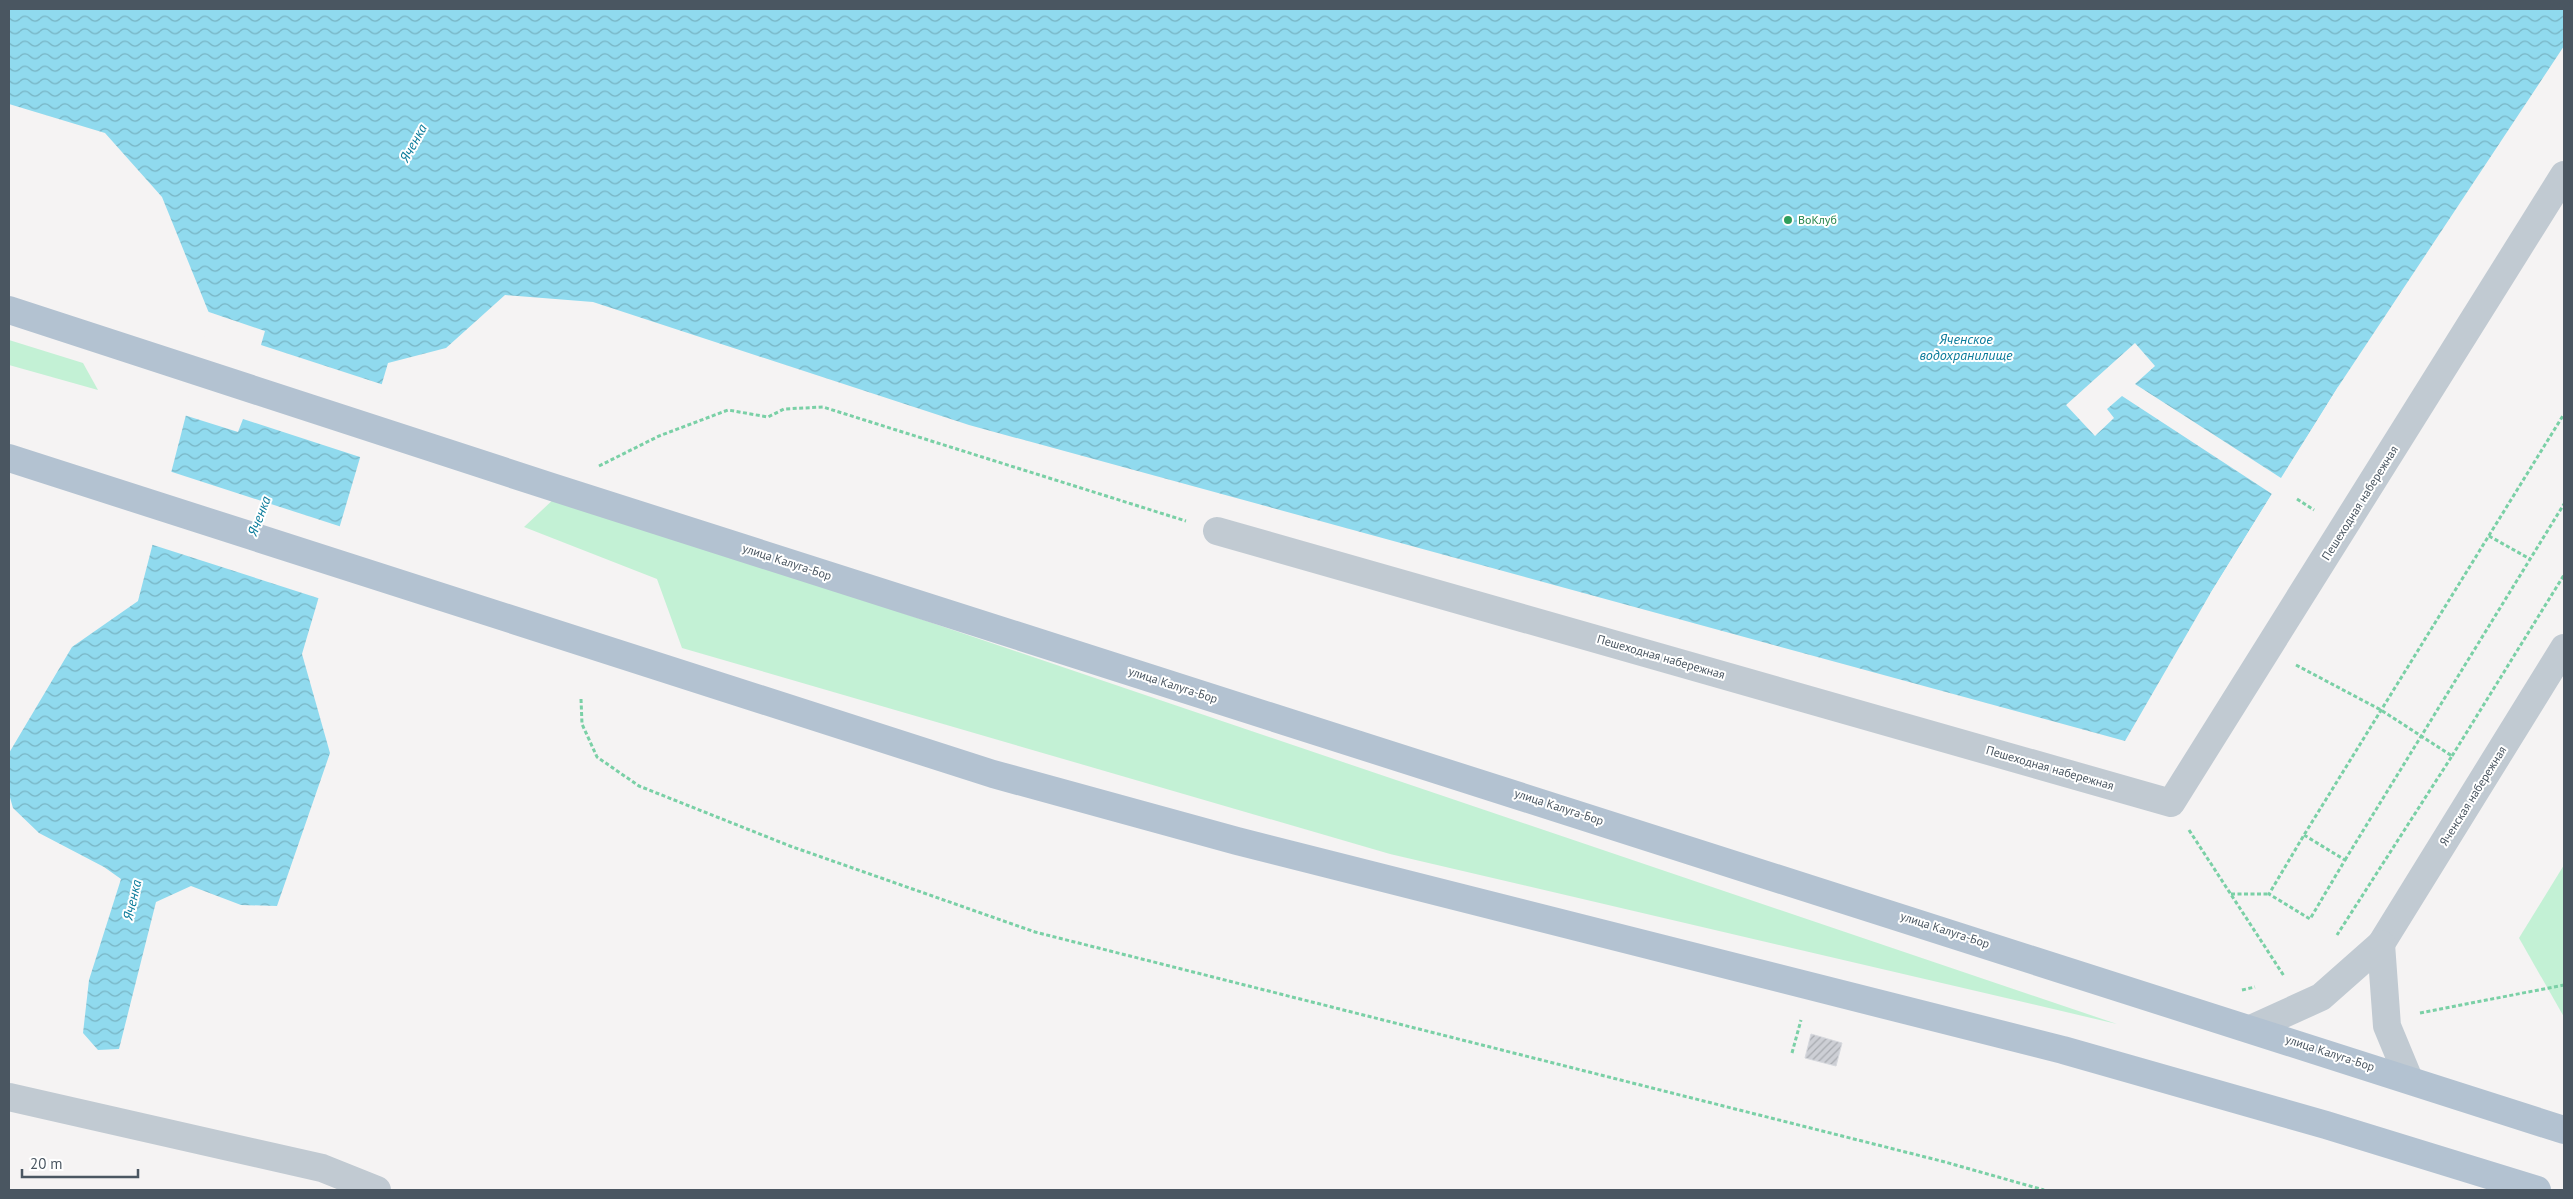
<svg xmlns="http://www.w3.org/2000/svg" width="2573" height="1199" viewBox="0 0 2573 1199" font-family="'PT Sans',sans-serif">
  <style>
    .green { fill: #c3f1d5 }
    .water { fill: url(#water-waves) }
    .pier { fill: #f5f3f3 }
    .building { fill: url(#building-hatch); stroke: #d7d9de }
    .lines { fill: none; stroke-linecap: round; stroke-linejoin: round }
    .path { stroke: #7ad0a6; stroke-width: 3; stroke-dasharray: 4 2.5; stroke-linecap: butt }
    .minor { stroke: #c1cad2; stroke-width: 28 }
    .major { stroke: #b3c2d1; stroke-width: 28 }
    .leisure-dot { fill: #2e9e5b; stroke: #fff; stroke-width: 2 }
    .labels { text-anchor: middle; stroke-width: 4; stroke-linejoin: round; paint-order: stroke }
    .leisure-label { font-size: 12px; fill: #27864d; stroke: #fff; text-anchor: start }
    .street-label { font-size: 12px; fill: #4a5661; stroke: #fff }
    .water-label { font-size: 14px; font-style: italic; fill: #0c7c9b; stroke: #fff }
  </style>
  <defs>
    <pattern id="water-waves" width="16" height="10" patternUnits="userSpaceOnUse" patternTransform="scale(1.25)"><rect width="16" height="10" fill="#90daee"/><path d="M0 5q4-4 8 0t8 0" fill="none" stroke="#78b4c4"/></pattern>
    <pattern id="building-hatch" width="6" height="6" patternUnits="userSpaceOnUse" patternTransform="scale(1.25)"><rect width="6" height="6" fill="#cdcfd5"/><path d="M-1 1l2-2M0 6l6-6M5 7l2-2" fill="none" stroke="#a8abb0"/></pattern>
  </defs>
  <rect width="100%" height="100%" fill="#f5f3f3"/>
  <g class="green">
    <path d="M9,340l74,23 15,27 -89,-25z"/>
    <path d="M557,496l1560,528 -727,-170 -708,-206 -25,-69 -133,-52z"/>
    <path d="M2564,865v152l-45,-79z"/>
  </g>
  <path class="water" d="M9,9h2555v37l-226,341 -128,207 -85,147 -1156,-316 -376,-123 -88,-7 -59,53 -58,15 -86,291 28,99 -53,153 -36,-1 -50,-19 -35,16 -37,147 -21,1 -15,-17 6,-53 32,-101 -17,-12 -65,-34 -26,-25 -4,-14v-41l63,-106 66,-46 73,-283 -49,-121 -57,-64 -96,-29z"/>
  <g class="pier">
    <path d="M206,311l59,20 -4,14 123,40 -21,73 -120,-39 -5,13 -54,-17 25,-97z"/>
    <path d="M2135,343l20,23 -20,18 146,94 57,-91 3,2 -128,207 -3,-2 62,-100 -150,-98 -15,13 7,9 -19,18 -29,-31z"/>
    <path d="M169,471l173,56 -21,72 -171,-55z"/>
  </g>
  <path class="building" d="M1811,1034l31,9 -6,23 -31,-8z"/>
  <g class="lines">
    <g class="path">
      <path d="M599,466l60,-30 69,-26 40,7 16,-8 39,-2 363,114"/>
      <path d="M2297,499l17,11"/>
      <path d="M2489,536l41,23"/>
      <path d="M2296,665l85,45 71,46 -115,179"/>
      <path d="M581,699l1,25 15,33 42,29 151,60 245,86 910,230 99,28"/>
      <path d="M2452,756l112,-181"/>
      <path d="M2189,830l95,146"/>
      <path d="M2304,835l41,25 -35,59 -41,-25 35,-59 260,-421"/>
      <path d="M2345,860l219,-356"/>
      <path d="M2231,894h38"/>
      <path d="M2242,990l13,-3"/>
      <path d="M2420,1013l144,-28"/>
      <path d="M1792,1053l9,-33"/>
    </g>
    <g class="minor">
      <path d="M1217,531l954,272 393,-628"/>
      <path d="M2381,944l183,-296"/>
      <path d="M2253,1028l68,-31 60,-53 6,82 22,53"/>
      <path d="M9,1097l313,71 55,22"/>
    </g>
    <g class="major">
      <path d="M9,310l543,177 2012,643"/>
      <path d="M9,458l984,316 244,67 826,209 263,75 211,65"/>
    </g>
  </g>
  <circle class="leisure-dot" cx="1788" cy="220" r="5"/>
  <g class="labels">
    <g class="leisure-label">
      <text x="1798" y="224">ВоКлуб</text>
    </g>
    <g class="street-label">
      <text transform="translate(2360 503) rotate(-58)" y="4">Пешеходная набережная</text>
      <text transform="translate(787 562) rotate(18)" y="4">улица Калуга-Бор</text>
      <text transform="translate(1661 657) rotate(16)" y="4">Пешеходная набережная</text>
      <text transform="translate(1173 685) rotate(18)" y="4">улица Калуга-Бор</text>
      <text transform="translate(2050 768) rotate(16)" y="4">Пешеходная набережная</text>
      <text transform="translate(2473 796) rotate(-58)" y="4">Яченская набережная</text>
      <text transform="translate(1559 807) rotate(18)" y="4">улица Калуга-Бор</text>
      <text transform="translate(1945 930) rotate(18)" y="4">улица Калуга-Бор</text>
      <text transform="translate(2330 1053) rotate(18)" y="4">улица Калуга-Бор</text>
    </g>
    <g class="water-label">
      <text transform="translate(413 143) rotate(-61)" y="5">Яченка</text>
      <text x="1966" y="344">Яченское<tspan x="1966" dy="16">водохранилище</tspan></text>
      <text transform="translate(259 516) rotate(-69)" y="5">Яченка</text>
      <text transform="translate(132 900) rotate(-77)" y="5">Яченка</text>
    </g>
  </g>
  <rect width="2573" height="1199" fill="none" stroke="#4a5661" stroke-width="20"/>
  <path d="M22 1169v8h116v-8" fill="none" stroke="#4a5661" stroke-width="2.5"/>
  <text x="30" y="1169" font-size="15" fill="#4a5661" stroke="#ffffff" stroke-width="4" paint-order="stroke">20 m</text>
</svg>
